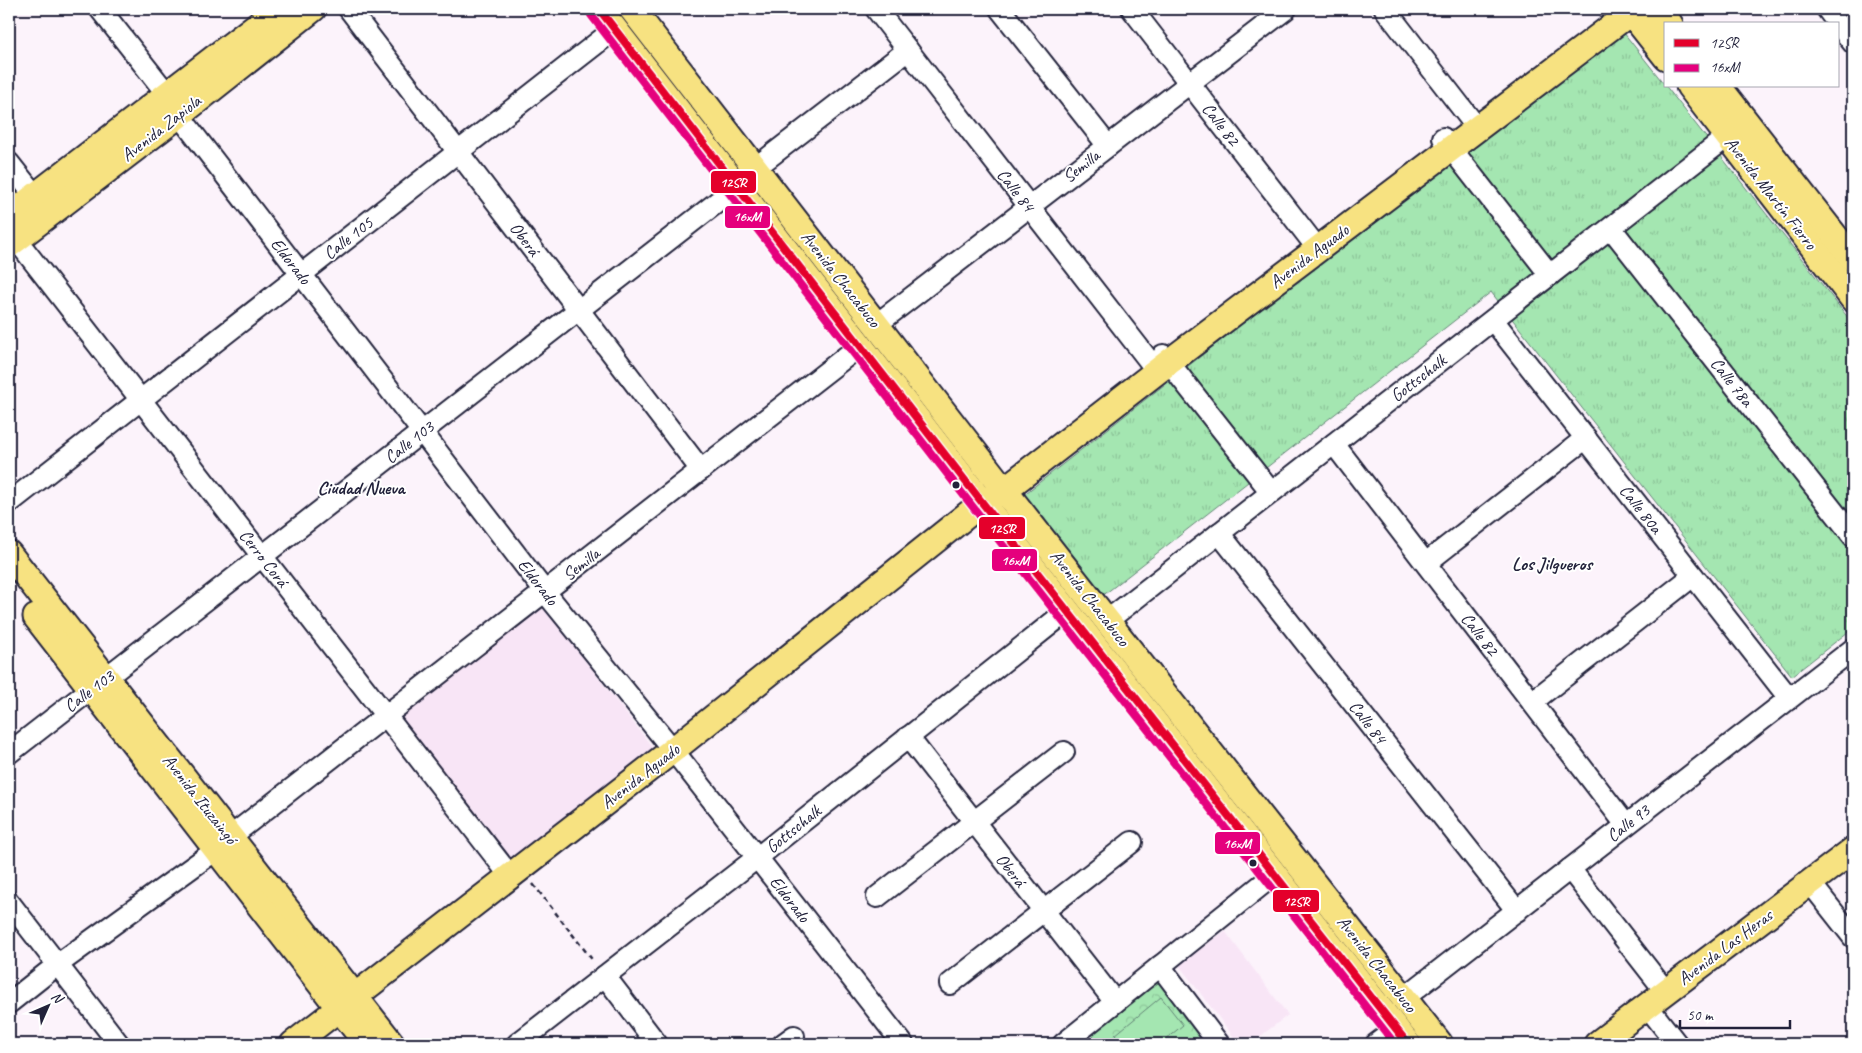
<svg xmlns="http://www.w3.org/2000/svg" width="1862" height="1053" viewBox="0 0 1862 1053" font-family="Caveat,sans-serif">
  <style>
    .built { fill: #f8e5f6 }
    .grass { fill: url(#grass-tufts); stroke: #638476 }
    .park { fill: url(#park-crowns); stroke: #638476 }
    .garden { fill: #a4e6b1; stroke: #638476 }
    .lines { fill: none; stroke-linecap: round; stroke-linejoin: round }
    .minor-casing { stroke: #22223b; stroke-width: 24 }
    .major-casing { stroke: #22223b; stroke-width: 29 }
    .path { stroke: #22223b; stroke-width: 2.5; stroke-dasharray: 5 4; stroke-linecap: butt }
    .minor { stroke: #fff; stroke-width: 20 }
    .major { stroke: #f7e281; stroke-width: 25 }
    .bus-1-casing { stroke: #fff; stroke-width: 11 }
    .bus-2-casing { stroke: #fff; stroke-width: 11 }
    .bus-1 { stroke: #e4002b; stroke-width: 8 }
    .bus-2 { stroke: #e5007d; stroke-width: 8 }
    .bus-dot { fill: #22223b; stroke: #fff; stroke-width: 2 }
    .labels { text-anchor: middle; stroke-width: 4; stroke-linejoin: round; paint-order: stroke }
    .street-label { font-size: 18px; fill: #22223b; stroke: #fff }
    .neighbourhood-label { font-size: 19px; font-weight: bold; fill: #22223b; stroke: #fff }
    .line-badge { stroke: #fff; stroke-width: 2 }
    .badge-label { font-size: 14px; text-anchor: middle; font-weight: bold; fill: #fff }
  </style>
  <defs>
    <pattern id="grass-tufts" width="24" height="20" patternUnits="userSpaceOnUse" patternTransform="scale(1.25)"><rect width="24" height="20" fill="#a4e6b1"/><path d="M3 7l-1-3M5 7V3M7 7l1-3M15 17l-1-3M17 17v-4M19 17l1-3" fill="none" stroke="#8dc599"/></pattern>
    <pattern id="park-crowns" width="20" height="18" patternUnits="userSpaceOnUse" patternTransform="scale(1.25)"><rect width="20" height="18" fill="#a4e6b1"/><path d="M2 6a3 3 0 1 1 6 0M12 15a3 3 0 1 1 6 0" fill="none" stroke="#8dc599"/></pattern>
  </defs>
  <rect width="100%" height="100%" fill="#fcf3fb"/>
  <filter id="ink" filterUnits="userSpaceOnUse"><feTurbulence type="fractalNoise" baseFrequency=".02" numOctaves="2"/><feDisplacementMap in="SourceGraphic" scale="10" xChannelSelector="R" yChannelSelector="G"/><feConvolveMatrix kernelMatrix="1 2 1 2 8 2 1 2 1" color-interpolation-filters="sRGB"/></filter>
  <g filter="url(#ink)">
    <g class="built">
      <path d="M542,605l114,147 -145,113 -115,-148z"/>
      <path d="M1225,931l63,84 -38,29h-11l-60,-79z"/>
    </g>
    <path class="grass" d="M1620,28l233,296v315l-5,-7 -56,44 -301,-384 -390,305 -79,-101z"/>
    <path class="park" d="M1155,974l55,70h-111l-12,-16z"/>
    <path class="garden" d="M1161,997l22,28 -23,19h-38l-7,-9z"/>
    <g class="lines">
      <g class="minor-casing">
        <g id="minor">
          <path d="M100,9l67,85"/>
          <path d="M349,9l352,461"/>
          <path d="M876,9l281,362"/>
          <path d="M1000,9l108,137"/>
          <path d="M1132,9l179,231"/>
          <path d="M1385,9l93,120"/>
          <path d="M1827,9l11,15"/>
          <path d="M1838,24l15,19"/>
          <path d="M179,115l366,477 128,158 230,294"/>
          <path d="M1443,138l107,137"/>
          <path d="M9,163l26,33"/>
          <path d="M755,168l153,-118"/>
          <path d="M1611,228l242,308"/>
          <path d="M16,239l495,638"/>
          <path d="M1493,320l296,378"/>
          <path d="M877,324l409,-315"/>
          <path d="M1163,355l108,137"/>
          <path d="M1334,444l292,381"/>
          <path d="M9,503l606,-474"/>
          <path d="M1219,533l298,378"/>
          <path d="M1426,563l160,-125"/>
          <path d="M1108,620l620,-484"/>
          <path d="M1532,702l161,-126"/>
          <path d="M908,737l207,265"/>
          <path d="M9,753l729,-567"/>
          <path d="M230,837l631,-492"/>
          <path d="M1570,869l96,123"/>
          <path d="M1816,890l37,47"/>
          <path d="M877,897l187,-145"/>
          <path d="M9,902l110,142"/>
          <path d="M1160,966l59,78"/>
          <path d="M605,976l52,68"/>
          <path d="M950,984l182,-142"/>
          <path d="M1404,998l449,-349"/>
          <path d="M9,1003l48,-38 159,-115"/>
          <path d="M1652,1012l25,32"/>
          <path d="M517,1044l241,-187 309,-246"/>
          <path d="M783,1044l11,-8"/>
          <path d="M1063,1044l212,-170"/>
          <path d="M1376,1044l20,-15"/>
        </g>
      </g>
      <g class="major-casing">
        <g id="major">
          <path d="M599,9l378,487 431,548"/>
          <path d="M632,9l372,481 436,554"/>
          <path d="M1628,9l38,48"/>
          <path d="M1658,9l12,15"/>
          <path d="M1689,86l164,213"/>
          <path d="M1718,86l135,173"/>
          <path d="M9,216l269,-207"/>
          <path d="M9,245l170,-130 134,-106"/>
          <path d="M9,554l383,490"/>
          <path d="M36,617l331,427"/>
          <path d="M293,1044l380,-294 309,-247 22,-13 165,-128 466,-353"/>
          <path d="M1597,1044l256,-194"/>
        </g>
      </g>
      <path class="path" d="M533,884l61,78"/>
      <use href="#minor" class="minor"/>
      <use href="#major" class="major"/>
      <g class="bus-1-casing">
        <path id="bus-1" d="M599,9l378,487 431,548"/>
      </g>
      <g class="bus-2-casing">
        <path id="bus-2" d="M591,15l378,487 426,542"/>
      </g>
      <use href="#bus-1" class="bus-1"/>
      <use href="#bus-2" class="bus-2"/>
    </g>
  </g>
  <g class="bus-dot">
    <circle cx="956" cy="485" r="4.5"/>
    <circle cx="1253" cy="863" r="4.5"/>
  </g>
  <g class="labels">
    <g class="street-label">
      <text transform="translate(1221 124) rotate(52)" y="6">Calle 82</text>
      <text transform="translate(161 128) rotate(-38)" y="6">Avenida Zapiola</text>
      <text transform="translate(1081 166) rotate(-38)" y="6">Semilla</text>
      <text transform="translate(1016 190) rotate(52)" y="6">Calle 84</text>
      <text transform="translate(1771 193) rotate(52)" y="6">Avenida Martín Fierro</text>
      <text transform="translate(348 238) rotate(-38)" y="6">Calle 105</text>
      <text transform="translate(525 239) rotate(53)" y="6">Oberá</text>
      <text transform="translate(1309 256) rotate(-37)" y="6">Avenida Aguado</text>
      <text transform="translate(291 261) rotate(52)" y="6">Eldorado</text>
      <text transform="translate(841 279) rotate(52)" y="6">Avenida Chacabuco</text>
      <text transform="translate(1418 378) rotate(-38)" y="6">Gottschalk</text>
      <text transform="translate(1732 382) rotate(52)" y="6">Calle 78a</text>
      <text transform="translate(409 442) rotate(-38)" y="6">Calle 103</text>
      <text transform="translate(1641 509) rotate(52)" y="6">Calle 80a</text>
      <text transform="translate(264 558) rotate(52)" y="6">Cerro Corá</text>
      <text transform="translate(581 564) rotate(-38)" y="6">Semilla</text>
      <text transform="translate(538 582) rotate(52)" y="6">Eldorado</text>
      <text transform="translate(1090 598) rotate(52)" y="6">Avenida Chacabuco</text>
      <text transform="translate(1480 634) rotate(52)" y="6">Calle 82</text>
      <text transform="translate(89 691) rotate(-37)" y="6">Calle 103</text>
      <text transform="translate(1368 722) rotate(52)" y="6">Calle 84</text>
      <text transform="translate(640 776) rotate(-38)" y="6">Avenida Aguado</text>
      <text transform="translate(200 799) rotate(52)" y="6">Avenida Ituzaingó</text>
      <text transform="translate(1628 823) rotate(-38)" y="6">Calle 93</text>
      <text transform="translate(793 829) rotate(-39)" y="6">Gottschalk</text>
      <text transform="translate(1011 870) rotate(52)" y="6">Oberá</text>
      <text transform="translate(790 899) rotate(52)" y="6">Eldorado</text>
      <text transform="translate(1725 947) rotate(-37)" y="6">Avenida Las Heras</text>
      <text transform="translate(1377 964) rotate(52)" y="6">Avenida Chacabuco</text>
    </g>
    <g class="neighbourhood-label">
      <text x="361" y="494">Ciudad Nueva</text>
      <text x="1552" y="570">Los Jilgueros</text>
    </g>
  </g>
  <g class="line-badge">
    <rect x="710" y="170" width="47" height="24" rx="5" fill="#e4002b"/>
    <rect x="724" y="205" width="47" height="24" rx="5" fill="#e5007d"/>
    <rect x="978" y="516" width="48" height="24" rx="5" fill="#e4002b"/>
    <rect x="991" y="548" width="47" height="24" rx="5" fill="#e5007d"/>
    <rect x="1214" y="831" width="47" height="24" rx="5" fill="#e5007d"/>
    <rect x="1272" y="889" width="48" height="24" rx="5" fill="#e4002b"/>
  </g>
  <g class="badge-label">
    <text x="733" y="187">12SR</text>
    <text x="747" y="221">16xM</text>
    <text x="1002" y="533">12SR</text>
    <text x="1015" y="565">16xM</text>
    <text x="1237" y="848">16xM</text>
    <text x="1296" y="906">12SR</text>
  </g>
  <rect width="1862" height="1053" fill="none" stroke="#fff" stroke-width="30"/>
  <rect x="15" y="15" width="1832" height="1023" fill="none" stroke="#22223b" stroke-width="2" filter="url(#ink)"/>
  <rect x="1664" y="22" width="175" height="65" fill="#ffffff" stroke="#a7a7b1"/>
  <rect x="1674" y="39" width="25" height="8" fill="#e4002b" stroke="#a7a7b1"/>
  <text x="1710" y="48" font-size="15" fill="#22223b">12SR</text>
  <rect x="1674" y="64" width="25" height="8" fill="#e5007d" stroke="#a7a7b1"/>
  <text x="1710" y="72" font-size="15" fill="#22223b">16xM</text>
  <g transform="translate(48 1006) rotate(45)" stroke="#ffffff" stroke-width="4" paint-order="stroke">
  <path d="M0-4L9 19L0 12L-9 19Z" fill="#22223b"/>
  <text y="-8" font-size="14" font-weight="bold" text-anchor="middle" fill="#22223b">N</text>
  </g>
  <path d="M1680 1020v8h110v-8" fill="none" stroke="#22223b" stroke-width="2.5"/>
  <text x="1687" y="1020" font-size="15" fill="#22223b" stroke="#ffffff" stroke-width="4" paint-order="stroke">50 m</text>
</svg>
